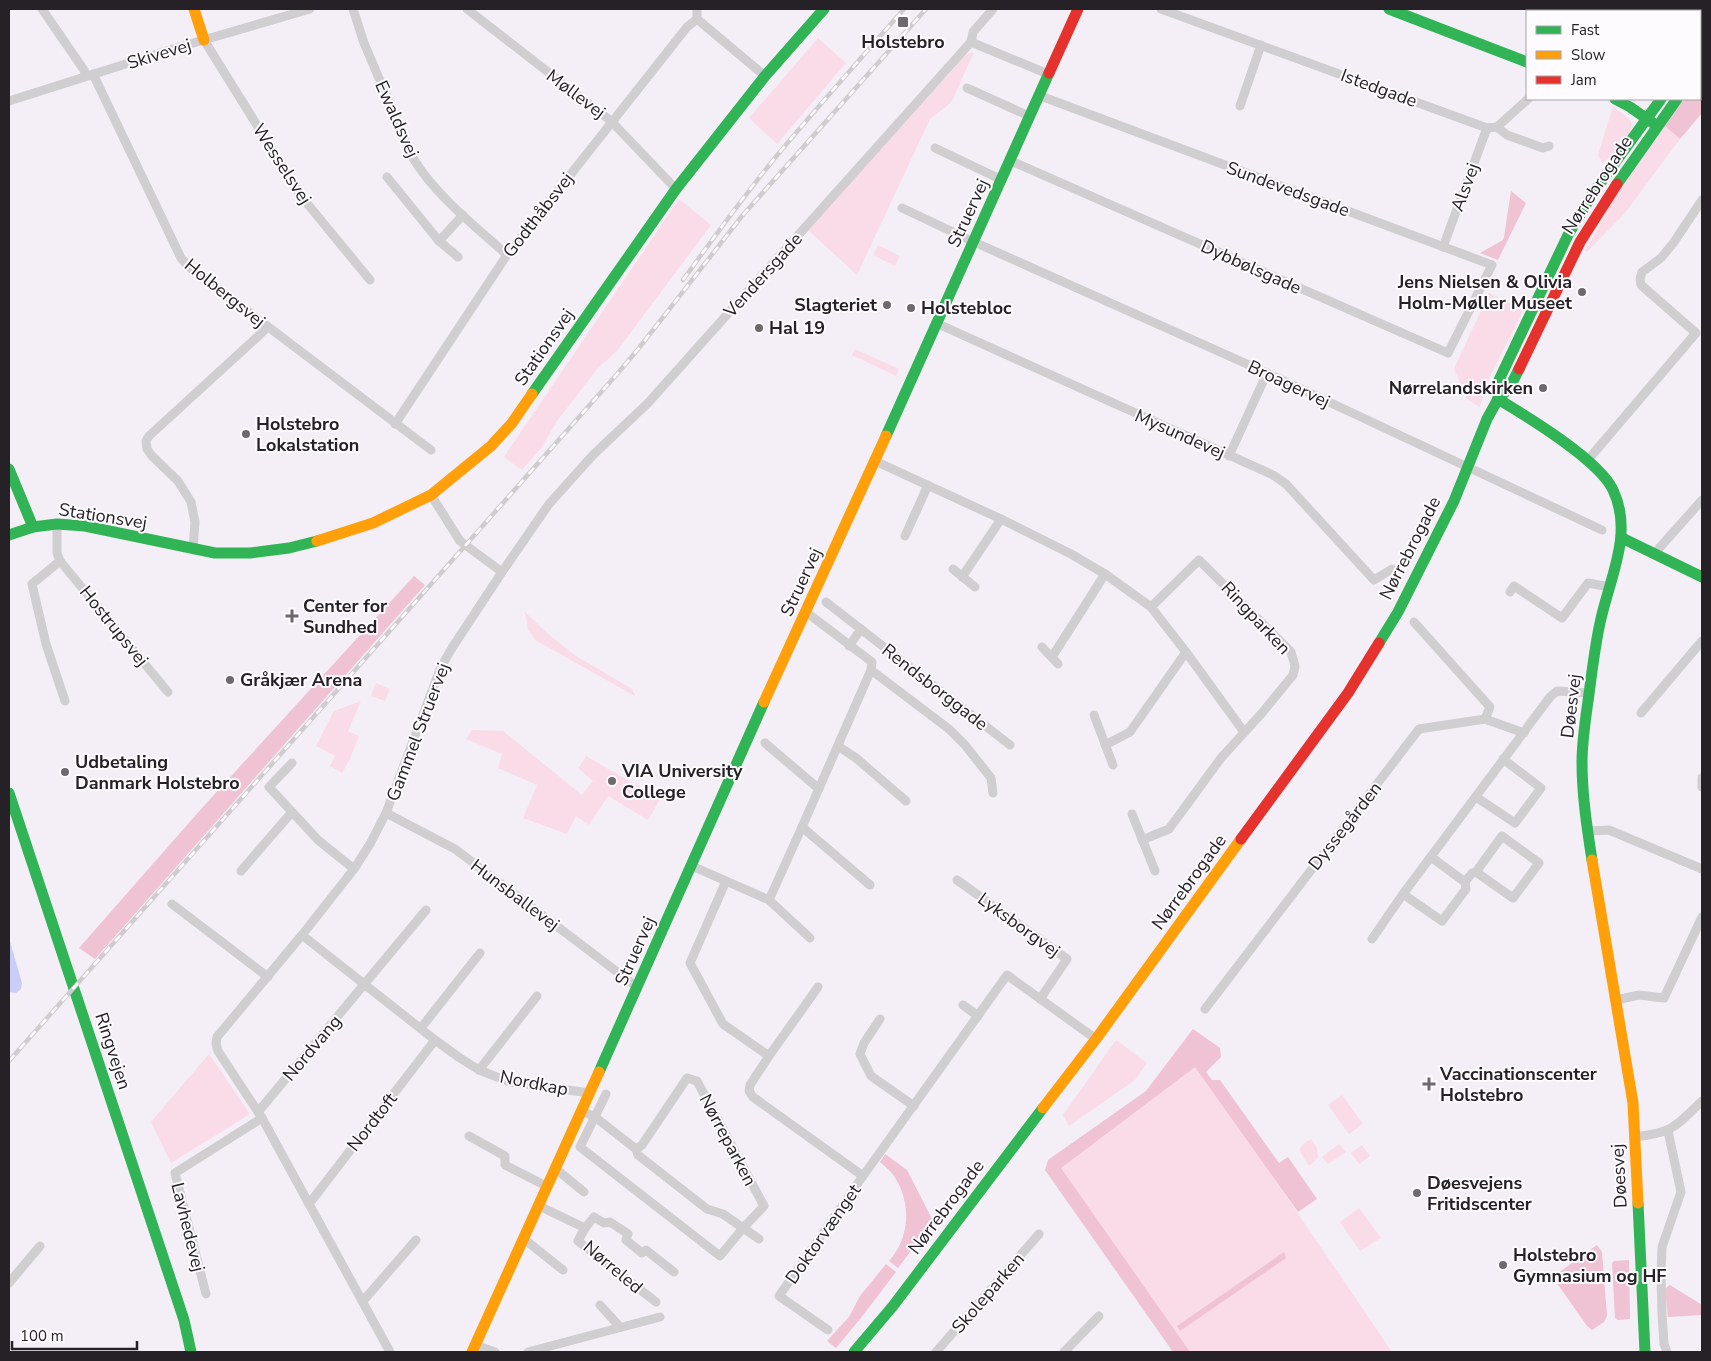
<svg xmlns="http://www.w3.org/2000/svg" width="1711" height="1361" viewBox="0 0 1711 1361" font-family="'Nunito Sans',sans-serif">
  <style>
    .green { fill: #fadce8 }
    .forest { fill: #efc2d4 }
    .water { fill: #c9cef6 }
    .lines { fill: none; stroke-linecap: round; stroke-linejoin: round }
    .street { stroke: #d0ced1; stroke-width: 9 }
    .fast { stroke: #30b455; stroke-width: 11 }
    .slow { stroke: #ff9f0a; stroke-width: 11 }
    .jam { stroke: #e5322d; stroke-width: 11 }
    .rail-casing { stroke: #cfcccf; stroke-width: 4.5 }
    .rail { stroke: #fdfbfe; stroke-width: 2.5; stroke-dasharray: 8; stroke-linecap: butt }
    .poi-dot { fill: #6d696f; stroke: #fdfbfe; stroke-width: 2 }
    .labels { text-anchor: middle; stroke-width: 4; stroke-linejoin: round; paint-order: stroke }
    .poi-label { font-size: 18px; font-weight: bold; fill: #252127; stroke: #fdfbfe; text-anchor: start }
    .street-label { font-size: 18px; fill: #252127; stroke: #fdfbfe }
  </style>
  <rect width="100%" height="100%" fill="#f4eef6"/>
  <g class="green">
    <path d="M818,38l28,25 -69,81 -28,-26z"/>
    <path d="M974,52l-21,47 -6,7 -17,13 -73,156 -49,-45 159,-176z"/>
    <path d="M1613,106l18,15c4,16 -18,32 -28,43l-5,-9z"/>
    <path d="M1665,126l15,13 -55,74 -38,39 -2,-2 20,-34 8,-19z"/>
    <path d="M679,199l32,26 -94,126 -20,18 -40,52 -15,26 -20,23 -18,-13z"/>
    <path d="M878,245l22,11 -5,10 -22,-11z"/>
    <path d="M1489,293l35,16 -35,70 -9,28 -13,-8 -13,-30z"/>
    <path d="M855,349l44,20 -3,7 -44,-21z"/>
    <path d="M525,612l23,22 28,22 56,33 3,7 -100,-56 -7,-11z"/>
    <path d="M376,683l14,6 -5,12 -14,-5z"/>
    <path d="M361,701l-13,30 11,5 -10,25 -7,12 -12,-7 5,-10 -19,-10 18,-35z"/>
    <path d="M472,730l31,1 79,64 11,-14 -15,-13 8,-12 74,43 -12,21 -40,-24 -19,29 -13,-9 -9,18 -44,-16 14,-33 -39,-17 4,-14 -36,-15z"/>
    <path d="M1116,1040l31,23 -12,17 -66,46 -6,-11z"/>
    <path d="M209,1054l41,60 -79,49 -20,-41z"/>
    <path d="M1195,1062l197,290h-212l-133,-181z"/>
    <path d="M1342,1095l21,29 -14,10 -21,-29z"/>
    <path d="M1311,1139l6,9 1,10 -9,8 -10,-16 4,-6z"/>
    <path d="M1339,1144l7,8 -18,12 -6,-7z"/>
    <path d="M1362,1145l8,11 -11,8 -8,-11z"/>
    <path d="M1359,1208l22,30 -21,13 -20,-29z"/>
  </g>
  <g class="forest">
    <path d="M1702,75v38l-22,26 -15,-13 19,-27h16v-21z"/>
    <path d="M1511,191l15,12 -28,57 -18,-7 23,-13 1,-3z"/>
    <path d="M414,576l11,9 -330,374 -16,-11 123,-140z"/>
    <path d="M1193,1029l27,19 1,9 -15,15 6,8h8l59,83 9,-6 29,42 -19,13 -103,-145 -134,101 129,184h-17l-128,-182 3,-10 98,-69z"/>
    <path d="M885,1154l22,16 26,51 -35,47 -9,-7c21,-23 23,-58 5,-85 -3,-5 -9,-9 -14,-14z"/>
    <path d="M1597,1245l5,7 5,64 -3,6 -12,8 -5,-4 -33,-47v-3z"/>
    <path d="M1284,1252l2,6 -106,73 -3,-5z"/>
    <path d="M1629,1260l1,59 -12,1 -3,-2 -3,-55 2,-2z"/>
    <path d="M886,1264l10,8 -36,47 -24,29 -9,-7 22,-24 11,-21z"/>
    <path d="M1670,1285l32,20v10l-34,2 -3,-28z"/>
  </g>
  <path class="water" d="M9,938l13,45 -1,6 -5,4 -7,-1z"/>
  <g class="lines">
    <g class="street">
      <path d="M42,9l42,61 2,6"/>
      <path d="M353,9l11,34 49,115c22,37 62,68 94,97"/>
      <path d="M467,9l144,112 65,68"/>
      <path d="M697,9v10l68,57"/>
      <path d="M1161,9l326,119 10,-1 31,-28"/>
      <path d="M1647,11l3,-2"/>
      <path d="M204,40l97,156 69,84"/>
      <path d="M971,42l2,-10 20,-23"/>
      <path d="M93,74l88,184 8,9 242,183"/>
      <path d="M967,88l62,28"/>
      <path d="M9,101l167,-53 134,-39"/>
      <path d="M1240,106l21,-61"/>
      <path d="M1497,127l10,8 36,13 6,-2"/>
      <path d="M935,148l67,32"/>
      <path d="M1011,161l437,192 44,-88 -454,-170"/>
      <path d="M387,177l52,64 19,16"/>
      <path d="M902,208l72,34 293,131 335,157"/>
      <path d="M439,241l24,-26"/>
      <path d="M1443,247l44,-119"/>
      <path d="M936,323l337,152 13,9 88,96 18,-11"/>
      <path d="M395,424l112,-169 180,-228 10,-8"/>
      <path d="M1229,456l38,-83"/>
      <path d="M875,461l126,58 70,35 34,20 46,33 35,45 58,80"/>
      <path d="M1587,461l109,-128 -55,-48 -1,-6 2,-7 19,-14 13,-16 28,-42"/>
      <path d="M431,495l29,46 42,31"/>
      <path d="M57,524v29l3,8 108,131"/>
      <path d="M905,536l23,-51"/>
      <path d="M193,550l2,-28 -4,-20 -13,-21 -26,-25 -5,-7 -1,-8 3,-5 118,-108"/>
      <path d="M1654,554l48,-54"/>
      <path d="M60,561l-28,23 14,60 19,57"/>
      <path d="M953,569l22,18"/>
      <path d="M962,577l39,-58"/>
      <path d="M1510,592l4,-6 48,32 26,-35 22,4"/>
      <path d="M826,602l184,143"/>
      <path d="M1414,622l76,85 -5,12"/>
      <path d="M849,646l12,-17"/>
      <path d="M1042,647l16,17"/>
      <path d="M1052,657l53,-83"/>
      <path d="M871,670l78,59 16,16 26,33 2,15"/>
      <path d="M1641,713l61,-72"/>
      <path d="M1094,715l19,50"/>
      <path d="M765,743l54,46"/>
      <path d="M1105,745l25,-13 56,-80"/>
      <path d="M838,746l18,12 50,43"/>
      <path d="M292,763l-23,24 49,53 36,29"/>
      <path d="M1702,778v9"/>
      <path d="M1476,797l39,26 26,-35 -38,-29"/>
      <path d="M386,813l69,36 182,138"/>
      <path d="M1132,814l23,57"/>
      <path d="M802,827l68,58"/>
      <path d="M1587,831l22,-1 93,39"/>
      <path d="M1142,840l27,-11 52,-71 41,-45 31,-38 2,-9 -4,-14 -92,-92 -48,47"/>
      <path d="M692,866l77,34 33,-73 69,-157 1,-8 -66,-50"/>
      <path d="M241,871l51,-59"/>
      <path d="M957,880l110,79 -27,40"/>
      <path d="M726,881l-36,82 33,61 46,32 49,-69"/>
      <path d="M1465,882l7,-9 4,-1 26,-36 37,27 -26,35 -37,-26"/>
      <path d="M1403,894l39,27 24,-32 -1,-7 -34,-25"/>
      <path d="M769,900l41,38"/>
      <path d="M172,904l96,73"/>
      <path d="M302,935l133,105 25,18 19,12 31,12 80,11"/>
      <path d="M1372,939l31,-45 147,-197 7,-6 32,2"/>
      <path d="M1616,1000l23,-5 25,3 38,-81"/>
      <path d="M963,1005l15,11"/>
      <path d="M1205,1009l214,-280 66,-10 39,14"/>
      <path d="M880,1019l-16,24 -4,11 11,22 43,30"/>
      <path d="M421,1028l59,-75"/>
      <path d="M769,1056l-19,29 -1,6 4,6 110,79 -84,120 49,34"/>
      <path d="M479,1070l58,-74"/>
      <path d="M606,1094l-26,53 140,109 23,-28 21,-22 -67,-125 -10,-3 -45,67 -6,4"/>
      <path d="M582,1111l13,6 41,32 2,6 69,54 16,5 36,25"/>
      <path d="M258,1112l168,-202"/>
      <path d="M469,1136l36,20v9l43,22"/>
      <path d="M1634,1137c39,-4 41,-10 68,-36"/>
      <path d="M556,1169l28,23"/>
      <path d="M863,1176l144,-201 89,64"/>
      <path d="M309,1204l126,-164"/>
      <path d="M539,1206l46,22 9,-11 10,6 6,-1 18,12 -2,6 16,13 4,-3 28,22"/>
      <path d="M585,1228l-7,13 78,61"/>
      <path d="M524,1239l39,31"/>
      <path d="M9,1283l31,-37"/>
      <path d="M206,1294l-31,-121 87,-55"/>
      <path d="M363,1301l53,-61"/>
      <path d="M600,1305l20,22"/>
      <path d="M475,1345l20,7"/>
      <path d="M390,1352l-128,-234 -44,-67 -2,-7 1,-7 85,-102 52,-66 16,-25 16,-31 55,-146 11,-19 50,-76 47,-68 44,-49 55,-52 323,-361 77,32"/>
      <path d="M528,1352l132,-35"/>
      <path d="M936,1352l103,-118"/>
      <path d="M1064,1352l35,-36"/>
      <path d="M1667,1352l-3,-8 -2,-30 -1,-40 1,-27 19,-55 -13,-61"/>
    </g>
    <g class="fast">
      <path d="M1389,9l138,53"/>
      <path d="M1700,44l2,-3"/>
      <path d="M1615,99l15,8 23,16"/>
      <path d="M1617,184l60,-85"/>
      <path d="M532,394l144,-205 89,-113 59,-67"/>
      <path d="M1498,399c30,18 101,61 115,91 21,44 -4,89 -13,133 -5,23 -8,48 -11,71 -3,22 -7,46 -7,68 0,33 5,66 10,98"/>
      <path d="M1498,399l1,-19 69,-145 25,-42 68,-94"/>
      <path d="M886,436l163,-363"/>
      <path d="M9,469l24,58"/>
      <path d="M9,535l24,-8 24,-3 28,2 130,27h35l39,-5 28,-7"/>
      <path d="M1622,538l80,39"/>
      <path d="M1379,643l19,-31 56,-111 33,-82 11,-20 12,-12 9,-18"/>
      <path d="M9,793l175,527 7,32"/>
      <path d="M599,1072l165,-370"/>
      <path d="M1638,1203l7,149"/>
      <path d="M854,1352l39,-46 150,-198"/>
    </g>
    <g class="slow">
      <path d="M194,9l10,31"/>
      <path d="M1700,68l2,-4"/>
      <path d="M317,541l56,-18 58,-28 60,-49 21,-23 20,-29"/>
      <path d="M764,702l122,-266"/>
      <path d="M1592,860l41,243 5,100"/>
      <path d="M1043,1108l53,-69 145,-200"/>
      <path d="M472,1352l127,-280"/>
    </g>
    <g class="jam">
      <path d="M1049,73l29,-64"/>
      <path d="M1519,369l61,-127 37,-58"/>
      <path d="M1241,839l107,-146 31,-50"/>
    </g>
    <g class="rail-casing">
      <g id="rail">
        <path d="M683,280c31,-43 62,-86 96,-127 41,-49 83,-96 125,-144"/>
        <path d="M9,1061l609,-688 21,-25 103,-132 184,-207"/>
      </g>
    </g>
    <use href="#rail" class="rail"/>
  </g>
  <g class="poi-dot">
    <rect x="897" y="16" width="12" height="12" rx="2.5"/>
    <circle cx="1582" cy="292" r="5"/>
    <circle cx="887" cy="305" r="5"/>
    <circle cx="911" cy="308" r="5"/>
    <circle cx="759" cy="328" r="5"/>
    <circle cx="1543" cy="388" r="5"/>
    <circle cx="246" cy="434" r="5"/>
    <path d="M289.5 608.5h5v5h5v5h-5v5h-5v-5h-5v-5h5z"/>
    <circle cx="230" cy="680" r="5"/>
    <circle cx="65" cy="772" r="5"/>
    <circle cx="612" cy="781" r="5"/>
    <path d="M1426.5 1076.5h5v5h5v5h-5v5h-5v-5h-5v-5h5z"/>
    <circle cx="1417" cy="1193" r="5"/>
    <circle cx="1503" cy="1265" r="5"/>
  </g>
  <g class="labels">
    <g class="poi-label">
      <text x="903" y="48" text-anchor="middle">Holstebro</text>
      <text x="1572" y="288" text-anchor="end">Jens Nielsen &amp; Olivia<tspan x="1572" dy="21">Holm-Møller Museet</tspan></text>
      <text x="877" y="311" text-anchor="end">Slagteriet</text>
      <text x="921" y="314">Holstebloc</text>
      <text x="769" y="334">Hal 19</text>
      <text x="1533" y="394" text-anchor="end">Nørrelandskirken</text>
      <text x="256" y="430">Holstebro<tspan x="256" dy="21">Lokalstation</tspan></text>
      <text x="303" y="612">Center for<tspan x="303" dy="21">Sundhed</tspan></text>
      <text x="240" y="686">Gråkjær Arena</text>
      <text x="75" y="768">Udbetaling<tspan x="75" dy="21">Danmark Holstebro</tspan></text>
      <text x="622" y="777">VIA University<tspan x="622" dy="21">College</tspan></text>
      <text x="1440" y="1080">Vaccinationscenter<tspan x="1440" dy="21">Holstebro</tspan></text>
      <text x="1427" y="1189">Døesvejens<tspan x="1427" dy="21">Fritidscenter</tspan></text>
      <text x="1513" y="1261">Holstebro<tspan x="1513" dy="21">Gymnasium og HF</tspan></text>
    </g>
    <g class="street-label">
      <text transform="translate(159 54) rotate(-17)" y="6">Skivevej</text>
      <text transform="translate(1379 88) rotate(20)" y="6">Istedgade</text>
      <text transform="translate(576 94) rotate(37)" y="6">Møllevej</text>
      <text transform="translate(397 119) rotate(66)" y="6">Ewaldsvej</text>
      <text transform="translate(282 164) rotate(57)" y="6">Wesselsvej</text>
      <text transform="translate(1597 185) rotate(-57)" y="6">Nørrebrogade</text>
      <text transform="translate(1465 187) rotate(-70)" y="6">Alsvej</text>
      <text transform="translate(1288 189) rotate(20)" y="6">Sundevedsgade</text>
      <text transform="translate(968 213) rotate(-65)" y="6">Struervej</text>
      <text transform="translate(538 215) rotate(-52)" y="6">Godthåbsvej</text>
      <text transform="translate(1251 267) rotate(24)" y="6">Dybbølsgade</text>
      <text transform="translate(763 275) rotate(-48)" y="6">Vendersgade</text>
      <text transform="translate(225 293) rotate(39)" y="6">Holbergsvej</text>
      <text transform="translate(544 347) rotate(-55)" y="6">Stationsvej</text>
      <text transform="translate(1289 384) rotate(25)" y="6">Broagervej</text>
      <text transform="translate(1180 434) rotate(24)" y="6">Mysundevej</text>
      <text transform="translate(103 516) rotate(9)" y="6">Stationsvej</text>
      <text transform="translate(1410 548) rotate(-63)" y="6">Nørrebrogade</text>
      <text transform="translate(801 582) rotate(-65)" y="6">Struervej</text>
      <text transform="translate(1256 618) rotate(47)" y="6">Ringparken</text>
      <text transform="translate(114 626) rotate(51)" y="6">Hostrupsvej</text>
      <text transform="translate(935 687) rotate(38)" y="6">Rendsborggade</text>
      <text transform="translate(1571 706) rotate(-83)" y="6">Døesvej</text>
      <text transform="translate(418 732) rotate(-69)" y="6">Gammel Struervej</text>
      <text transform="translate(1345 826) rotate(-52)" y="6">Dyssegården</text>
      <text transform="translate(1189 882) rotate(-54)" y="6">Nørrebrogade</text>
      <text transform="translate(515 895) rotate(37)" y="6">Hunsballevej</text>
      <text transform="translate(1019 925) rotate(36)" y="6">Lyksborgvej</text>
      <text transform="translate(635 951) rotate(-66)" y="6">Struervej</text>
      <text transform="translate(312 1048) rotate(-50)" y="6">Nordvang</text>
      <text transform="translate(113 1051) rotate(72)" y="6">Ringvejen</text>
      <text transform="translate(534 1083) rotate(11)" y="6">Nordkap</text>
      <text transform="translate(372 1122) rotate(-52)" y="6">Nordtoft</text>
      <text transform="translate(728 1140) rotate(62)" y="6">Nørreparken</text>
      <text transform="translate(1619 1176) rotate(-93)" y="6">Døesvej</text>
      <text transform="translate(946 1207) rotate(-53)" y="6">Nørrebrogade</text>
      <text transform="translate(188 1227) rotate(76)" y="6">Lavhedevej</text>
      <text transform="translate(823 1234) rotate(-55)" y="6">Doktorvænget</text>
      <text transform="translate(613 1267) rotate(40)" y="6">Nørreled</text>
      <text transform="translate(988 1293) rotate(-49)" y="6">Skoleparken</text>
    </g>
  </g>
  <rect width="1711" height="1361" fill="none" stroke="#252127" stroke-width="20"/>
  <rect x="1526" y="10" width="175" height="90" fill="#fdfbfe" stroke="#a7a4a8"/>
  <rect x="1536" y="26" width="25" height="8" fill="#30b455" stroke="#a7a4a8"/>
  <text x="1571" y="35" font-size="15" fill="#252127">Fast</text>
  <rect x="1536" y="51" width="25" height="8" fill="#ff9f0a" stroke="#a7a4a8"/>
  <text x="1571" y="60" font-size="15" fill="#252127">Slow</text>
  <rect x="1536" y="76" width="25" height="8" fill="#e5322d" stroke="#a7a4a8"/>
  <text x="1571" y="85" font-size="15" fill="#252127">Jam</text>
  <path d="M12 1341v8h125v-8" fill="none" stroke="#252127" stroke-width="2.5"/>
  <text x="20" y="1341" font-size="15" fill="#252127" stroke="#fdfbfe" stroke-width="4" paint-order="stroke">100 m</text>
</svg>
